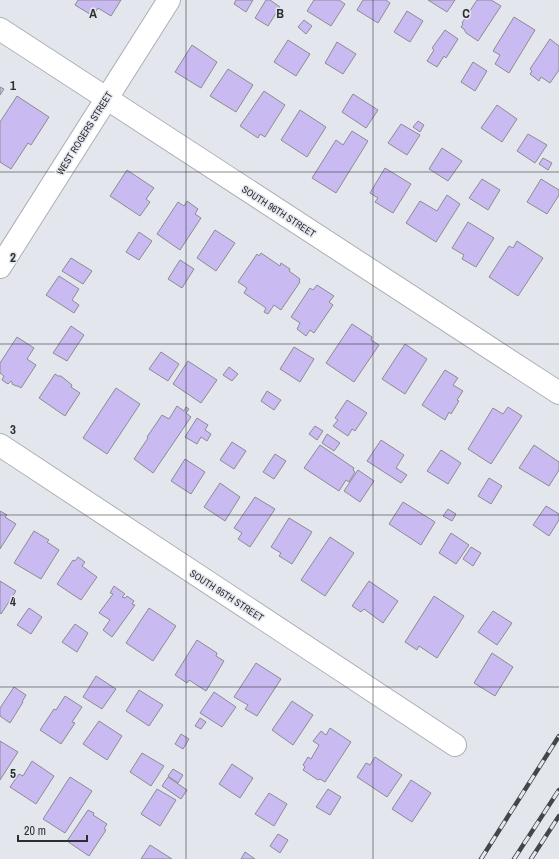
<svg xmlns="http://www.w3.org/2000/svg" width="559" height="859" viewBox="0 0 559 859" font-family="'Archivo Narrow',sans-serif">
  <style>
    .building { fill: #c9baf1; stroke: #8d8c92 }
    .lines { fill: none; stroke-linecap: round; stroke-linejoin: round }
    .minor-casing { stroke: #abafb4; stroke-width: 24 }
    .minor { stroke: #fff; stroke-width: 22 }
    .rail-casing { stroke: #444648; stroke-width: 4.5 }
    .rail { stroke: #e3e7ed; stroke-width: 3; stroke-dasharray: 9; stroke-linecap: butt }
    .grid { fill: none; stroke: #2c2e30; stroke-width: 1; stroke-opacity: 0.55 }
    .labels { text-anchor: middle; stroke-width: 3; stroke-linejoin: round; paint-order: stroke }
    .street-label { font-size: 10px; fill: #2c2e30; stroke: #e3e7ed }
    .grid-label { font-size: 13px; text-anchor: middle; font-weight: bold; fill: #2c2e30; stroke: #e3e7ed; stroke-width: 3; stroke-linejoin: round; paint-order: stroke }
  </style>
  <rect width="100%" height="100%" fill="#e3e7ed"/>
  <g class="building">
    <path d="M78,0h43l-10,16 -13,-8 -5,8 -18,-11z"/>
    <path d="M236,0h17l-7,12 -12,-8z"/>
    <path d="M266,0h4l10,7 -12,19 -13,-8z"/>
    <path d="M314,0h25l6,4 -14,22 -24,-15z"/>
    <path d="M363,0h23l4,3 -12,20 -21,-13z"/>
    <path d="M428,0h27l-8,12z"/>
    <path d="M477,0h14l10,6 -23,35 -12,-8 -2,-4 -3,-2 2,-3 -1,-1z"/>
    <path d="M407,11l16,10 -13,21 -16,-10z"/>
    <path d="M514,17l21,13 -26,43 -14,-9 5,-9 -7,-4z"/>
    <path d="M304,20l8,6 -6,8 -8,-7z"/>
    <path d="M445,30l13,9 -12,19 -2,-2 -7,11 -10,-6 7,-11 -2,-2z"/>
    <path d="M550,39l9,7v24l-9,13 -9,-6 -2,4 -9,-7 2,-3 -2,-2z"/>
    <path d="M288,40l22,14 -14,22 -22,-14z"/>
    <path d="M337,42l19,12 -13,20 -18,-11z"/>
    <path d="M192,45l25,17 -16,26 -26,-16z"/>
    <path d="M473,62l14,9 -12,20 -14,-9z"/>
    <path d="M228,69l25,16 -17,27 -26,-16z"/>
    <path d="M0,87l4,2 -4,6z"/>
    <path d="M264,91l21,14 -20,32 -5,-3 -2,4 -18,-12z"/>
    <path d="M353,94l25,16 -12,18 -24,-16z"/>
    <path d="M17,96l32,21 -18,28 -3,-2 -17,26 -11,-7v-40z"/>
    <path d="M497,105l20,14 -15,23 -21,-14z"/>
    <path d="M300,110l26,17 -19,30 -26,-17z"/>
    <path d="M418,121l6,4 -4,7 -7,-5z"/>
    <path d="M401,124l19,11 -13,20 -19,-12z"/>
    <path d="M352,131l16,10 -32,52 -24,-15 24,-38 7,5z"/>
    <path d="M528,134l19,11 -12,18 -18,-12z"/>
    <path d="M442,148l20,13 -14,20 -19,-12z"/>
    <path d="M543,158l9,5 -4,7 -9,-6z"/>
    <path d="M385,168l26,16 -18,29 -18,-11 3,-4 -8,-5z"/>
    <path d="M127,170l27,18 -8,11 4,3 -10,14 -30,-20z"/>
    <path d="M482,179l18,11 -12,20 -19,-12z"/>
    <path d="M541,179l18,11v5l-12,19 -20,-12z"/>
    <path d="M447,195l13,9 -24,38 -30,-19 14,-22 17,10z"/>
    <path d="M187,201l11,8 -3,5 6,4 -21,32 -23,-16 21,-32 6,4z"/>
    <path d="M468,222l26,16 -18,29 -14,-8 2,-4 -12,-7z"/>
    <path d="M215,230l20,13 -19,28 -19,-13z"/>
    <path d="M139,232l13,9 -13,19 -13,-8z"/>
    <path d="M517,241l26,17 -25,38 -29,-19 20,-31 4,2z"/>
    <path d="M261,253l19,13 1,-3 9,6 -1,2 11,8 -1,2 1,1 -19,28 -7,-5 -6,9 -4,-2 2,-4 -22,-15 3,-5 -9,-6 19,-28 2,2z"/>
    <path d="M71,258l21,13 -9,13 -21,-13z"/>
    <path d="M180,260l14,9 -12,19 -14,-9z"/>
    <path d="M59,276l20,13 -7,11 7,5 -5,8 -28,-18z"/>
    <path d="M317,285l17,11 -5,6 4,3 -19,28 -4,-3 -4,6 -9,-7 3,-6 -9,-6 19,-29 3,2z"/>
    <path d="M352,324l20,13 -1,3 8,5 -25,37 -28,-19z"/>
    <path d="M71,326l13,9 -17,26 -14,-8z"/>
    <path d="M17,337l17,11 -7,11 9,6 -15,23 -3,-2h-2l-4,-2v-2l-1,-1 -3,3 -6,-4 2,-4 -4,-3v-10z"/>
    <path d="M405,344l22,15 -22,35 -23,-15z"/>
    <path d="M294,347l20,12 -14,23 -20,-13z"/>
    <path d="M161,352l18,12 -11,17 -19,-12z"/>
    <path d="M188,361l29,19 -16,23 -28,-19z"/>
    <path d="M229,367l9,7 -6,7 -9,-6z"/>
    <path d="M445,370l13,8 -5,7 10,6 -6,9 2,1 -8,13 -2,-2 -4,8 -23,-15z"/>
    <path d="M55,374l3,2h3l11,9 -1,2 9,6 -15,23 -26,-18z"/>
    <path d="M116,388l24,16 -33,50 -24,-16z"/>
    <path d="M267,391l14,9 -7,10 -13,-9z"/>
    <path d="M347,400l20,13 -12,18 -3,-2 -4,7 -15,-10 5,-6 -3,-2z"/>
    <path d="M177,406l7,5 2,-4 3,2 -3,4 5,4 -38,56 -19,-14 14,-21 -1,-1 15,-22 7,4z"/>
    <path d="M508,407l14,9 -31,48 -23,-15 25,-41 10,6z"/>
    <path d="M197,418l11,7 -3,5 6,4 -4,7 -6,-4 -4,7 -12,-7z"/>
    <path d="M315,426l8,5 -6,9 -8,-6z"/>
    <path d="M327,434l13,9 -6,8 -12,-8z"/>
    <path d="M381,440l23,15 -8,13 11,7 -6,8 -34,-22z"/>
    <path d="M232,442l14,9 -12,18 -14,-9z"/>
    <path d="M320,445l34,23 -1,2 2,2 -6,10 -3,-2 -7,11 -35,-23z"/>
    <path d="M534,445l25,17v8l-10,16 -30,-18z"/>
    <path d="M441,450l20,13 -13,21 -21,-13z"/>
    <path d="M275,454l11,7 -12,18 -11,-7z"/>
    <path d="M185,459l20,13 -14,22 -20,-13z"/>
    <path d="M358,470l16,11 -14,21 -16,-11z"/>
    <path d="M489,478l13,8 -11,18 -13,-8z"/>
    <path d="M220,483l20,14 -15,24 -21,-14z"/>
    <path d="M255,497l20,12 -25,38 -12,-8 4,-6 -8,-5z"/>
    <path d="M403,502l32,20 -14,23 -32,-21z"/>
    <path d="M546,506l13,8v6l-10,16 -16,-11z"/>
    <path d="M448,509l8,5 -4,7 -9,-5z"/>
    <path d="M0,511l7,4 -2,2 11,7 -16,25z"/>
    <path d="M289,518l23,14 -20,32 -13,-8 2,-3 -10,-6z"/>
    <path d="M34,531l15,9 -2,2 12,8 -18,29 -27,-16z"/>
    <path d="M451,533l18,12 -13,19 -17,-11z"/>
    <path d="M330,537l24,16 -29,43 -24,-16z"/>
    <path d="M471,547l10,6 -8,13 -10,-7z"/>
    <path d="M78,557l7,5 -3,4 15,11 -16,23 -24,-16 16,-24 2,1z"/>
    <path d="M0,581l16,10 -15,23 -1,-1z"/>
    <path d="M369,581l29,20 -15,22 -19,-14 -3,3 -9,-6z"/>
    <path d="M114,586l11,8 -3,3 3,1 2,-2 7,5 -2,3 3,1 -23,32 -9,-7 7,-10 -11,-7 14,-19 -3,-1z"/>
    <path d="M434,596l30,20 -27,42 -18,-12 -2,4 -12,-8z"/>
    <path d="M29,608l13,9 -11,17 -14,-9z"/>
    <path d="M149,608l27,18 -23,35 -27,-18z"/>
    <path d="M493,611l19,12 -15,22 -19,-13z"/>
    <path d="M75,624l13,9 -11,19 -15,-10z"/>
    <path d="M197,640l20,13 -1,3 8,5 -18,30 -17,-11 -2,3 -12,-8z"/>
    <path d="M492,653l21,14 -18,29 -21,-13z"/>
    <path d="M256,663l25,16 -24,37 -12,-7 3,-4 -14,-8z"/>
    <path d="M96,676l20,13 -14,20 -19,-12z"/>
    <path d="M14,687l12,8 -4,7h1l-13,21 -10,-7v-8z"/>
    <path d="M139,690l24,15 -14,21 -23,-15z"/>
    <path d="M214,692l22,15 -14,20 -22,-14z"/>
    <path d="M65,696l17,11 -10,15 3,1 -14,21 -21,-14 14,-21 2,1z"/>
    <path d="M292,701l21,14 -20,30 -21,-15z"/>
    <path d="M200,718l6,4 -5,7 -6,-3z"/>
    <path d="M99,721l23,15 -15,24 -24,-16z"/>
    <path d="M330,728l21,14 -26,40 -5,-3 -2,1 -15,-10 2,-3 -2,-2 5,-8 3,2 8,-14 -6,-4 8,-10 5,4z"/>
    <path d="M181,734l8,5 -6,10 -8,-5z"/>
    <path d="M0,741l18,11 -18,28z"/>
    <path d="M142,753l22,13 -13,20 -21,-14z"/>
    <path d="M375,757l27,18 -15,22 -30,-20 9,-14 4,2z"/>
    <path d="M32,761l22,15 -18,28 -26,-17 9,-13 4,2z"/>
    <path d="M232,764l21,14 -13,20 -21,-14z"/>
    <path d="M173,769l10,6 -5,8 -10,-7z"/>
    <path d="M70,777l22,14 -27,42 -22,-14z"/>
    <path d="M168,777l19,13 -6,9 -19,-13z"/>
    <path d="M411,780l20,13 -19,29 -20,-13z"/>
    <path d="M157,789l19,11 -16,26 -19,-12z"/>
    <path d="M328,789l13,8 -11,18 -14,-8z"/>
    <path d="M269,793l18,11 -13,22 -19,-12z"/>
    <path d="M88,810l6,3 -1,2 14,9 -3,5 2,1 -17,26 -22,-15z"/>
    <path d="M278,834l10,6 -8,13 -10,-7z"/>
    <path d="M150,845l22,14h-31z"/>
    <path d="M245,852l10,7h-14z"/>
  </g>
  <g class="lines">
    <g class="minor-casing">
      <g id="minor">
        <path d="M0,29l559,364"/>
        <path d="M0,267l169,-267"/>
        <path d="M0,445l455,300"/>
      </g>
    </g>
    <use href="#minor" class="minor"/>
    <g class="rail-casing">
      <g id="rail">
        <path d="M481,859l78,-123"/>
        <path d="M514,859l45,-69"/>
        <path d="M531,859l28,-43"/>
      </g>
    </g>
    <use href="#rail" class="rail"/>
  </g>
  <path class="grid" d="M186,0v859M373,0v859M0,172h559M0,344h559M0,515h559M0,687h559"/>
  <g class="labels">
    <g class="street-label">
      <text transform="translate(84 133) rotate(-58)" y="4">WEST ROGERS STREET</text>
      <text transform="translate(279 211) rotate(33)" y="4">SOUTH 96TH STREET</text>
      <text transform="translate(227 595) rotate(33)" y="4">SOUTH 95TH STREET</text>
    </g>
  </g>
  <g class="grid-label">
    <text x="93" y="18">A</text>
    <text x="280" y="18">B</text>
    <text x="466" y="18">C</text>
    <text x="13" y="90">1</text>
    <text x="13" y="262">2</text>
    <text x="13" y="434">3</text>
    <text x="13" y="606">4</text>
    <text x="13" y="778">5</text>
  </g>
  <path d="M18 835v6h69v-6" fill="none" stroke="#2c2e30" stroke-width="2"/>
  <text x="24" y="835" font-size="12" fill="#2c2e30" stroke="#e3e7ed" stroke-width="3" paint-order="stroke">20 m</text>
</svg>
